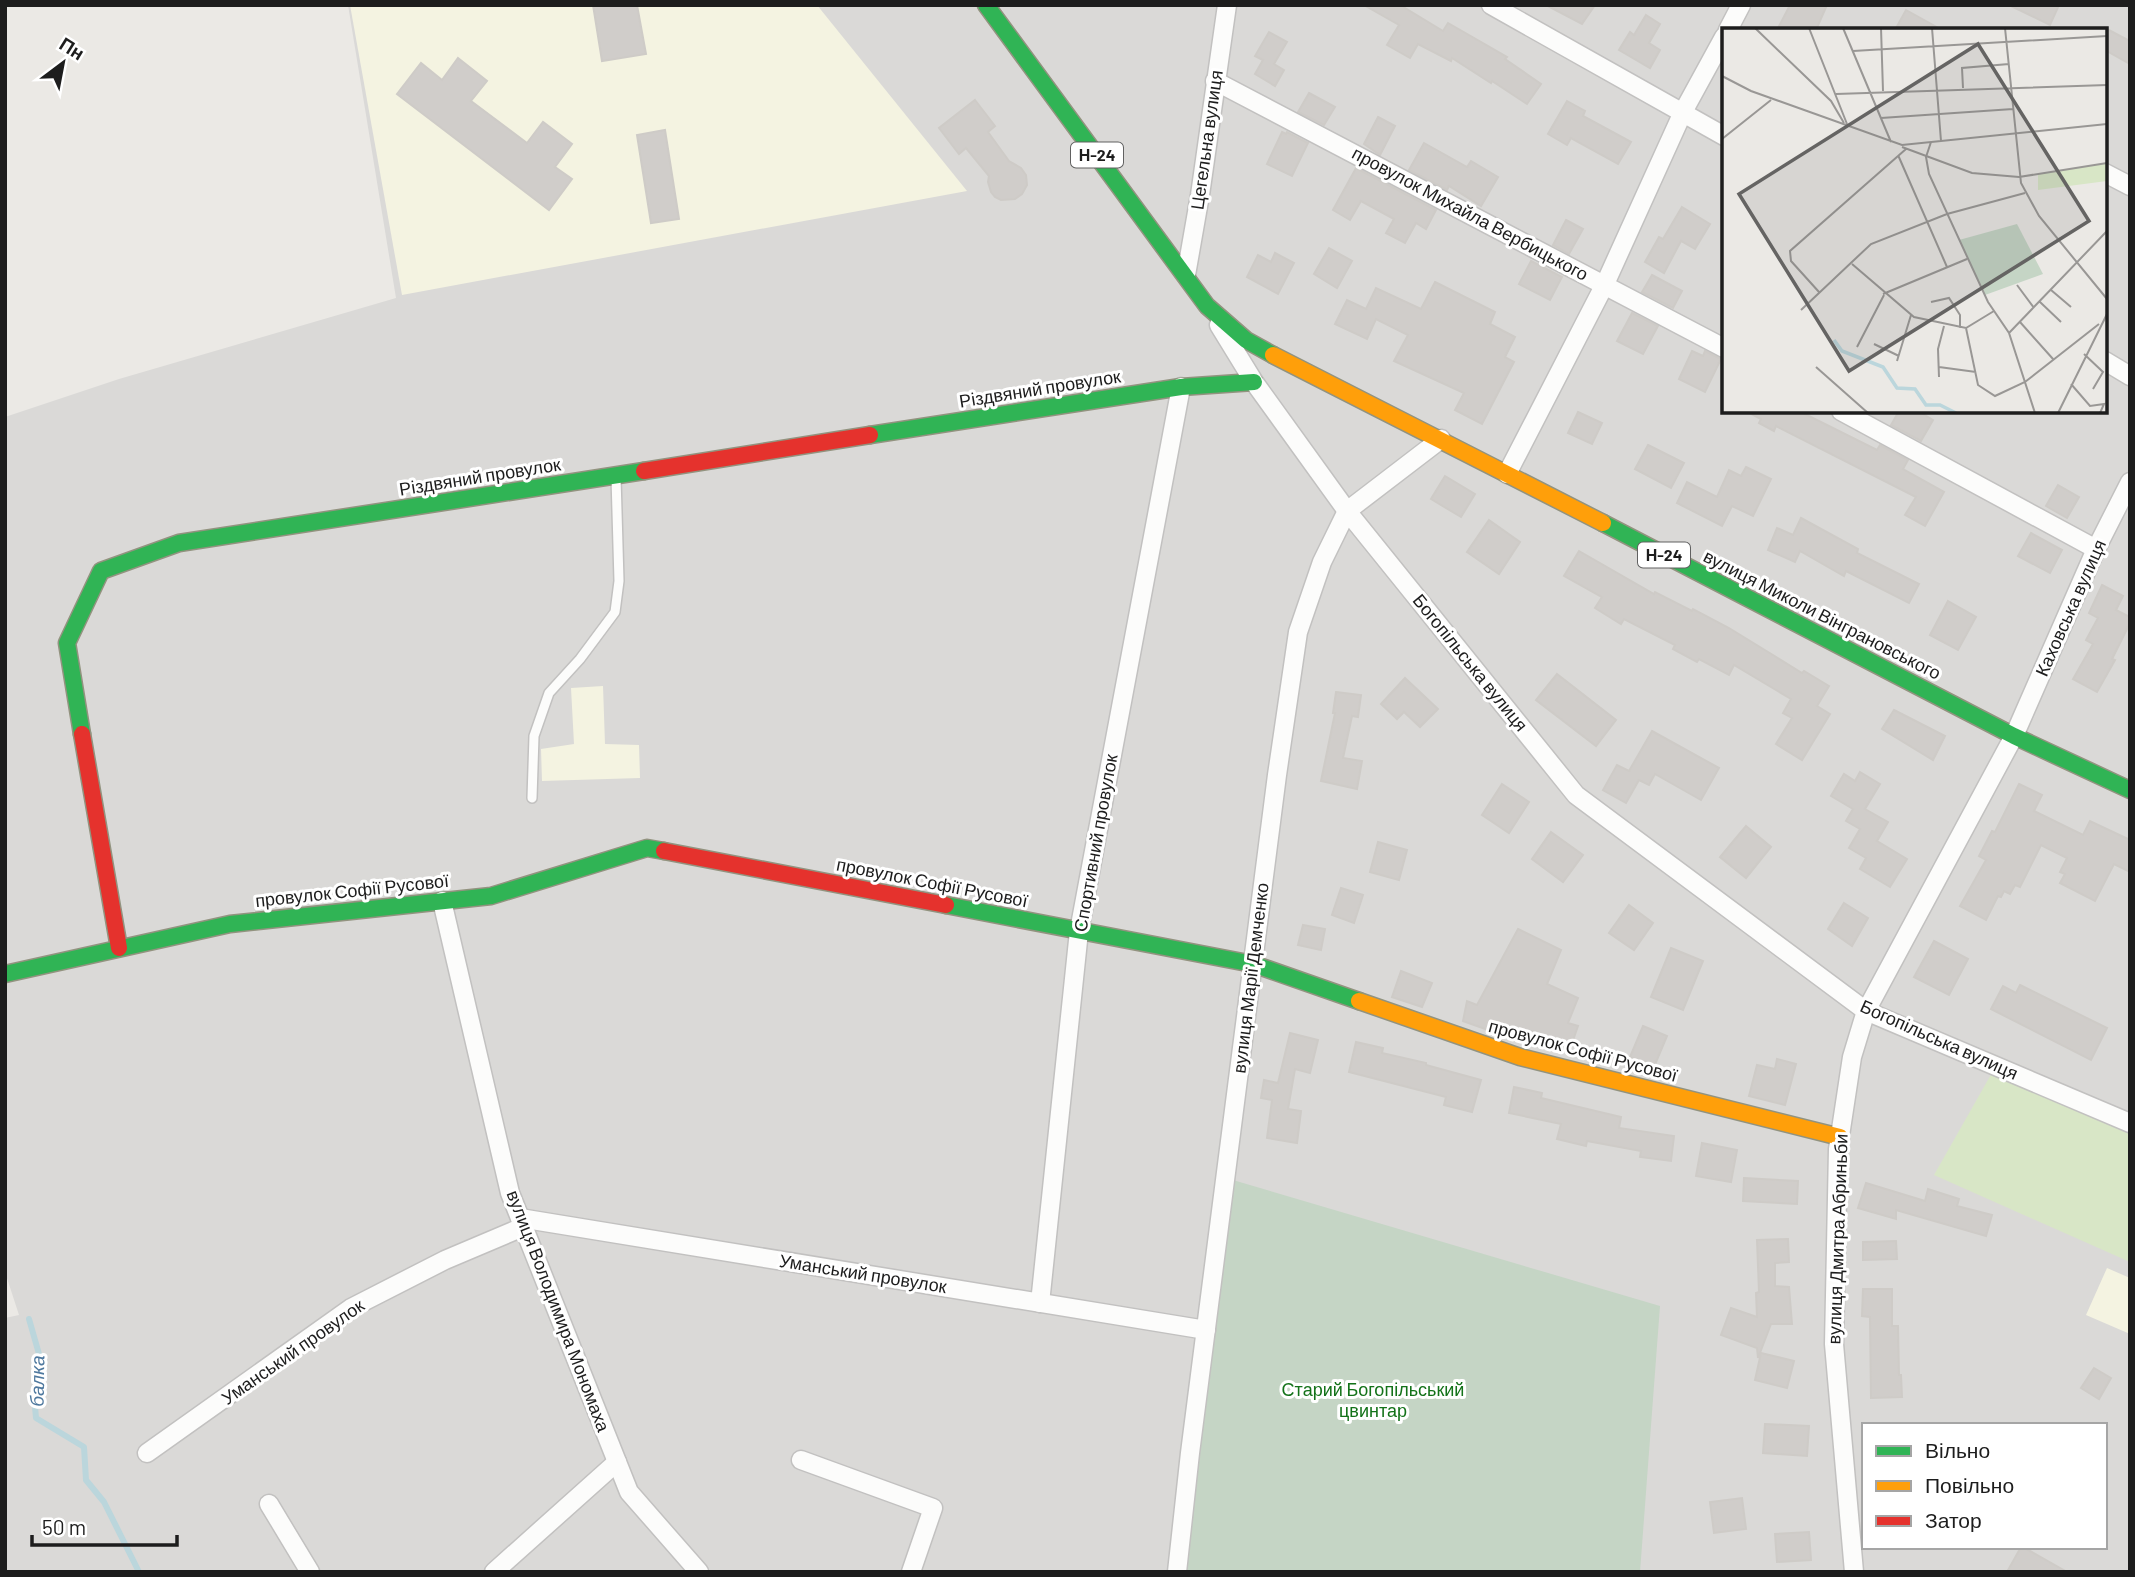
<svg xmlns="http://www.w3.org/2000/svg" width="2135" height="1577" viewBox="0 0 2135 1577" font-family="Barlow,sans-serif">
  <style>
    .residential { fill: #dad9d7; fill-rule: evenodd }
    .education { fill: #f4f3e1 }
    .grass { fill: #d8e6c6 }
    .cemetery { fill: #c5d5c5 }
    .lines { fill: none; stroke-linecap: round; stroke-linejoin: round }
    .stream { stroke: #bbd6dc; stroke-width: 6 }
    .building { fill: #d0cdca; stroke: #cecbc7; stroke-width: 2 }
    .lane-casing { stroke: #c2c1c0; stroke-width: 12 }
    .street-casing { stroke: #c2c1c0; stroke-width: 21 }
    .fast-casing { stroke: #92937f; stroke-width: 19 }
    .slow-casing { stroke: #92937f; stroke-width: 19 }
    .jam-casing { stroke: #92937f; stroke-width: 19 }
    .lane { stroke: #fcfcfb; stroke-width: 9 }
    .street { stroke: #fcfcfb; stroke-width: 18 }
    .fast { stroke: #30b455; stroke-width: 16 }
    .slow { stroke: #ff9f0a; stroke-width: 16 }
    .jam { stroke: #e5322d; stroke-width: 16 }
    .labels { text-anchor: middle; stroke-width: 6; stroke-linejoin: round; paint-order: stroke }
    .shield { fill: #fff; stroke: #616161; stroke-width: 2 }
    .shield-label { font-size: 16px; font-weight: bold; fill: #1d1d1d }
    .street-label { font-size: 18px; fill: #1d1d1d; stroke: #fff }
    .park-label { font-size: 18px; fill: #137219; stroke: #fff }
    .water-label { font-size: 19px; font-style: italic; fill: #4e789e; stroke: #fff }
    .inset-river { fill: none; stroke: #bbd6dc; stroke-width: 3.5 }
    .inset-road { fill: none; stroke: #999795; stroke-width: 2 }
    .view { fill: #656463; fill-opacity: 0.15; stroke: #656463; stroke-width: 3.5 }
    .inset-edge { fill: none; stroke: #1d1d1d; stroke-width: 3.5 }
  </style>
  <rect width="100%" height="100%" fill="#ebe9e5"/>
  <path class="residential" d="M348,5h1782v1567h-2125v-254l14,-3 -14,-43v-855l114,-38 277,-81zM1724,30h381v381h-381zM1864,1425h241v122h-241z"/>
  <g class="education">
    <path d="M350,5h467l150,186 -565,104z"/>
    <path d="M603,686l2,58 34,1 1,33 -98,3 -1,-32 33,-5 -3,-56z"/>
    <path d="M2107,1268l23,10v56l-44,-19z"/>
  </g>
  <path class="grass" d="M1993,1071l137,57v134l-196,-87z"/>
  <path class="cemetery" d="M1226,1178l434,128 -20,266h-462z"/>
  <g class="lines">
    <path class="stream" d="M29,1319l12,42 -7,34 2,23 48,29 2,33 18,22 35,70"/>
  </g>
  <g class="building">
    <path d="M593,5h44l9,49 -44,7z"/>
    <path d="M1364,5h36l43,26 5,-8 59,34 -2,2 36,25 -14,20 -35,-23 -1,2 -39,-25 -1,3 -33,-17 -8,14 -23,-13 12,-20z"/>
    <path d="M1546,5h49l-13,19z"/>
    <path d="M1790,5h37l-11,25h-39z"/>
    <path d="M2009,5h50l-9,20z"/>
    <path d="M1906,10l36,20h-47z"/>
    <path d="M1646,15l14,9 -11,19 11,7 -10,18 -31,-18 11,-18 4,3z"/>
    <path d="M2105,28l25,13v23l-25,-14z"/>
    <path d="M1269,32l18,10 -13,22 10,6 -9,16 -20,-12 8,-14 -8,-4z"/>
    <path d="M458,58l29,23 -16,20 56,42 16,-21 29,22 -17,23 17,12 -23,31 -152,-116 24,-31 21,17z"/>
    <path d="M1309,93l26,14 -11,18 -26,-13z"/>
    <path d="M975,100l20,26 -7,6 21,29 12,7 5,7 1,10 -5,9 -7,5 -14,1 -6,-3 -4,-5 -3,-10 1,-6 -23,-28 -7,6 -20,-26z"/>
    <path d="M1567,101l18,10 -2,5 48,26 -13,22 -47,-26 -4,7 -19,-11z"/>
    <path d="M1378,117l17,9 -15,29 -16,-11z"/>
    <path d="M665,130l14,89 -28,4 -14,-88z"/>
    <path d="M1282,132l4,2 1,-2 21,11 -16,33 -25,-12z"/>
    <path d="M1424,143l43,24 4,-6 27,16 -17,29 -32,-20 -2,4 -38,-20z"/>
    <path d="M1356,168l80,42 -10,19 -10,-6 -11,20 -19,-10 8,-14 -33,-18 -11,19 -17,-10z"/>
    <path d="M1682,207l28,17 -15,25 -14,-8 -17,32 -19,-11 14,-25 4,2z"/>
    <path d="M1566,220l17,9 -14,25 -16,-9z"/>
    <path d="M1329,248l23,13 -15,27 -23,-14z"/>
    <path d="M1275,253l19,10 -16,31 -31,-17 11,-22 13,7z"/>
    <path d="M1531,261l31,16 -12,23 -31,-16z"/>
    <path d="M1652,275l30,16 -9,17 -31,-16z"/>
    <path d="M1435,282l60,30 -5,12 25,13 -10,20 9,5 -32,62 -27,-14 9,-17 -70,-32 14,-26 -32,-16 -9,20 -32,-15 12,-24 19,9 10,-21 45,21z"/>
    <path d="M1632,313l26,13 -15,28 -26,-13z"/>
    <path d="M1692,351l11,5 2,-5 16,8 -16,33 -26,-13z"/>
    <path d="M1746,411h53l78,39 3,-5 28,15 -5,9 41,23 -19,34 -20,-11 11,-18 -140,-71 -2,5 -15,-8 2,-4z"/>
    <path d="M1899,411h19l15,9 -12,21 -30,-16z"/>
    <path d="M1578,412l24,11 -10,21 -24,-11z"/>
    <path d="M1648,445l36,18 -13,25 -36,-19z"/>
    <path d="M1746,467l25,12 -18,37 -21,-10 -10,20 -45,-23 10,-21 30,15 12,-27 12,6z"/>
    <path d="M1445,476l30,18 -14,23 -30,-18z"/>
    <path d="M2058,485l21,12 -12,21 -21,-12z"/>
    <path d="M1801,518l57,31 -1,4 62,31 -10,19 -63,-32 -2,5 -44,-25 -5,11 -27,-12 9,-22 16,7z"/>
    <path d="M1489,520l31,22 -21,32 -32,-22z"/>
    <path d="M2031,533l31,17 -12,23 -32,-17z"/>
    <path d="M1579,551l75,43 1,-2 37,19 1,-2 36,19 73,45 2,-2 25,15 -12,20 13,8 -28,46 -26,-16 16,-26 -9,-5 8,-14 -57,-34 -5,10 -30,-16 -2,3 -24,-13 2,-4 -51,-26 -3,5 -26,-16 7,-11 -38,-21z"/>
    <path d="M2102,585l21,11 -7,14 14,7v6l-18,36 3,1 -18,32 -24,-13 20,-35 -7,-4 12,-22 -9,-5z"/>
    <path d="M1948,601l28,16 -18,33 -28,-15z"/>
    <path d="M1557,674l59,46 -20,26 -60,-46z"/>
    <path d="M1405,678l33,31 -18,18 -16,-15 -7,7 -16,-15z"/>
    <path d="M1336,692l25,3 -3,22 -6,-1 -9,42 19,3 -5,28 -36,-8 14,-68h-2z"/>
    <path d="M1894,710l51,26 -12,24 -51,-31z"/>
    <path d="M1652,731l67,37 -18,32 -46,-26 -6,11 -10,-5 -13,23 -23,-13 14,-25 12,6z"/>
    <path d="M1860,772l20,12 -15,25 23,13 -11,19 30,18 -17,28 -30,-18 6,-11 -17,-10 11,-19 -14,-8 7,-12 -22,-13 13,-22 11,7z"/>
    <path d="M1502,784l27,18 -20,31 -27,-18z"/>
    <path d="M2019,784l23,11 -8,16 49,24 7,-14 40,19v32l-16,-8 -19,37 -35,-18 5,-9 -5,-2 7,-14 -26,-13 -21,42 -5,-2 -5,9 -6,-3 -3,6 -3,-1 -12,24 -26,-14 26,-46 -7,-4 13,-25 3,1z"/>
    <path d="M1746,826l25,21 -25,31 -26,-21z"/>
    <path d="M1551,832l32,23 -20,27 -31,-23z"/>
    <path d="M1378,842l29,8 -8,30 -29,-8z"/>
    <path d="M1341,888l22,7 -9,28 -22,-8z"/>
    <path d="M1844,903l24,15 -16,28 -24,-17z"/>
    <path d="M1629,905l24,18 -19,27 -25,-17z"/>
    <path d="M1303,925l22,4 -4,21 -23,-5z"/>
    <path d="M1518,929l43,21 -14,34 31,14 -10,25 10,3 -7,20 -14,-3 -2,7 -36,-9 -56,-20 4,-20 10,4z"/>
    <path d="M1934,941l34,18 -19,36 -35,-18z"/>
    <path d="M1671,948l32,13 -20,49 -32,-13z"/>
    <path d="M1401,971l31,12 -10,24 -30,-10z"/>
    <path d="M2020,985l87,43 -16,32 -100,-51 12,-23 13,7z"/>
    <path d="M1643,1026l24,10 -13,31 -24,-10z"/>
    <path d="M1290,1033l28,7 -8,33 -15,-4 -7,40 13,2 -4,32 -30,-5 5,-38 -11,-2 3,-18 14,3z"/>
    <path d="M1356,1042l27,6 -1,5 44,10v2l55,15 -9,32 -28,-7 2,-8 -97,-25z"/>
    <path d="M1777,1059l19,5 -11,41 -36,-9 8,-31 18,4z"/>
    <path d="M1514,1087l28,6 -1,5 80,19 -2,11 55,8 -3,25 -31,-4 1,-6 -54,-10 -1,5 -29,-7 4,-15 -52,-11z"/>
    <path d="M1702,1143l35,7 -6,32 -35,-6z"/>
    <path d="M1744,1178l54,3 -1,23 -54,-3z"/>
    <path d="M1866,1183l59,18 3,-12 31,10 -2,7 35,9 -6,21 -90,-26v9l-38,-11z"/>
    <path d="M1788,1239l1,23 -14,1v23l14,1 3,37h-21l-13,34 -1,-10 -36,-13 10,-27 26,9 -1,-24 3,-1 -2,-52z"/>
    <path d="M1896,1241l1,18 -34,1v-18z"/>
    <path d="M1863,1289h29v37h6l1,49h2l1,22 -31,1 -1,-81 -8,-1z"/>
    <path d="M1761,1353l33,8 -7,27 -32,-8z"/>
    <path d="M2094,1368l17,10 -12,21 -18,-11z"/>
    <path d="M1765,1424l44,2 -2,30 -44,-3z"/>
    <path d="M1742,1498l4,31 -32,4 -4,-31z"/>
    <path d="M1809,1532l2,28 -34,2 -2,-28z"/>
    <path d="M2021,1547h2l44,25h-60z"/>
  </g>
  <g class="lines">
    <g class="lane-casing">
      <path id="lane" d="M532,798l2,-62 15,-43 31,-34 35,-47 4,-31 -3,-104"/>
    </g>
    <g class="street-casing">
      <g id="street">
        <path d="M1491,5l233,131"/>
        <path d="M1728,30l13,-25"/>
        <path d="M1215,81l509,267"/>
        <path d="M2105,173l25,13"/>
        <path d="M1186,275l14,-80 27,-190"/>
        <path d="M1219,325l35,57 93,129 229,284 290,216 264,112"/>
        <path d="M2105,361l25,15"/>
        <path d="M1841,411l255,138"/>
        <path d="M1507,474l98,-190 78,-172 41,-75"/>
        <path d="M442,901l68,292 119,299 70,80"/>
        <path d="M520,1218l686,112"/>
        <path d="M1040,1303l39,-372 102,-544"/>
        <path d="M147,1453l204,-145 94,-48 78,-33"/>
        <path d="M801,1460l132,48 -22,64"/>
        <path d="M269,1504l41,68"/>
        <path d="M494,1572l123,-110"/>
        <path d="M1177,1572l13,-119 87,-678 21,-143 24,-70 25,-51 94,-72"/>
        <path d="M1854,1572l-20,-228 4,-195 14,-92 14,-46 148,-275 82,-187 34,-67"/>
      </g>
    </g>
    <g class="fast-casing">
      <g id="fast">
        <path d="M986,5l221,301 39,34 27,15"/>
        <path d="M870,435l311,-48 73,-5"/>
        <path d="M1603,523l411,213 116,54"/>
        <path d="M82,734l-15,-91 34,-72 78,-28 465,-72"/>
        <path d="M946,905l307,59 106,37"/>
        <path d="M5,974l225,-50 261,-28 156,-48 17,3"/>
      </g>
    </g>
    <g class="slow-casing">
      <g id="slow">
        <path d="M1273,355l330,168"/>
        <path d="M1359,1001l161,56 320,80"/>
      </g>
    </g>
    <g class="jam-casing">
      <g id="jam">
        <path d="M644,471l226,-36"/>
        <path d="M82,734l37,214"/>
        <path d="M664,851l282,54"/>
      </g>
    </g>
    <use href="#lane" class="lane"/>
    <use href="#street" class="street"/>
    <use href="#fast" class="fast"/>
    <use href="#slow" class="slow"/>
    <use href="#jam" class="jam"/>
  </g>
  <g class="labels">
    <g class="shield">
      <rect x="1071" y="142.5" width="52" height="25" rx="5"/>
      <rect x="1638" y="542.5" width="52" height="25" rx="5"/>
    </g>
    <g class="shield-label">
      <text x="1097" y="161">Н-24</text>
      <text x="1664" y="561">Н-24</text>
    </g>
    <g class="street-label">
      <text transform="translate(1207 140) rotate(-82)" y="6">Цегельна вулиця</text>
      <text transform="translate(1470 214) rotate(28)" y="6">провулок Михайла Вербицького</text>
      <text transform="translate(1040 389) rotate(-9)" y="6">Різдвяний провулок</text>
      <text transform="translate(480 477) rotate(-9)" y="6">Різдвяний провулок</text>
      <text transform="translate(2071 608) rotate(-66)" y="6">Каховська вулиця</text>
      <text transform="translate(1822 615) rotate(27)" y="6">вулиця Миколи Вінграновського</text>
      <text transform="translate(1470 663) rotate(51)" y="6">Богопільська вулиця</text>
      <text transform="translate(1096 843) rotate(-80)" y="6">Спортивний провулок</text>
      <text transform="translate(932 883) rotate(11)" y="6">провулок Софії Русової</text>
      <text transform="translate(352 891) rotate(-6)" y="6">провулок Софії Русової</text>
      <text transform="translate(1251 978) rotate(-83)" y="6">вулиця Марії Демченко</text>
      <text transform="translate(1939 1040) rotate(24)" y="6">Богопільська вулиця</text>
      <text transform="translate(1583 1051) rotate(15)" y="6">провулок Софії Русової</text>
      <text transform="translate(1838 1239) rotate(-88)" y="6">вулиця Дмитра Абриньби</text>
      <text transform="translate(863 1274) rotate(9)" y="6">Уманський провулок</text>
      <text transform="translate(558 1311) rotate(69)" y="6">вулиця Володимира Мономаха</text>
      <text transform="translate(293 1352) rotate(-35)" y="6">Уманський провулок</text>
    </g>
    <g class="park-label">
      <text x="1373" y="1396">Старий Богопільський<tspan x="1373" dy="21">цвинтар</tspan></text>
    </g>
    <g class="water-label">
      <text transform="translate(37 1381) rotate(-89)" y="7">балка</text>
    </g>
  </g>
  <g transform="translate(1722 28)">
    <rect width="385" height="385" fill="#ebe9e5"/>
    <path d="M385,135v18l-69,9v-16z" fill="#d8e6c6"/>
    <path d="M295,196l26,50 -58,21 -26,-55z" fill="#c5d5c5"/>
    <path class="inset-river" d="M112,312l8,11 41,16 14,21 18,1 11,16h14l16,8"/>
    <path class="inset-road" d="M33,0l76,73 13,22M87,0l38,96M121,0l48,114M159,0l2,63M210,0l9,113M283,0l16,155 18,33 68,83M131,23l254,-15M0,48l29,15 151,54 205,-21M241,60l-1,-20 47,-4M114,66l271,-9M159,90l132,-9M0,111l49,-39M209,114l-5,15 3,17 59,128 21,31 26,80M180,119l70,26 47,4 88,-14M176,127l49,112M130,236l62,53 52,11 28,-17M295,257l17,23M329,262l20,17M97,264l-28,-31 -1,-10 116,-102M161,266l84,-35M209,274l18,-4 11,17v13M318,274l21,20M79,282l70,-66 76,-30 78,-21M298,294l33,37M244,300l12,57 17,11 30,-14 74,-58M287,305l98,-102M152,316l25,12M135,319l27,-52M362,326l19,18 -10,17M175,333l14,-46M94,339l52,46M217,339l37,5M217,349l-1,-28 6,-23M349,356l19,22 14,-2 -4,9M336,385l49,-99"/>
    <path class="view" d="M256,16l111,177 -240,150 -110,-177z"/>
    <rect width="385" height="385" class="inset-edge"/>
  </g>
  <rect width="2135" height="1577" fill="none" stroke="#1d1d1d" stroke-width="14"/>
  <rect x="1862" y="1423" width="245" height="126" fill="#ffffff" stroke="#a5a5a5" stroke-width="2"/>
  <rect x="1876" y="1446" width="35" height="10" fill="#30b455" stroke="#a5a5a5" stroke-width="2"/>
  <text x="1925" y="1458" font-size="21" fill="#1d1d1d">Вільно</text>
  <rect x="1876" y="1481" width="35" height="10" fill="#ff9f0a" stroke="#a5a5a5" stroke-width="2"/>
  <text x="1925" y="1493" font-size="21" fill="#1d1d1d">Повільно</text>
  <rect x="1876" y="1516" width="35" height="10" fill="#e5322d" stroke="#a5a5a5" stroke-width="2"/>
  <text x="1925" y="1528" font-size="21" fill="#1d1d1d">Затор</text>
  <g transform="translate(63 63) rotate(32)" stroke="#ffffff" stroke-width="5" paint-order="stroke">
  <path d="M0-5L12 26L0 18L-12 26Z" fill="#1d1d1d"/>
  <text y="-10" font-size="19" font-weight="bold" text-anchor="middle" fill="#1d1d1d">Пн</text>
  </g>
  <path d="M32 1535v10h145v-10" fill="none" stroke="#1d1d1d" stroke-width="3.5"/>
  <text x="42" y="1535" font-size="21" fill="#1d1d1d" stroke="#ffffff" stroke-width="5" paint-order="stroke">50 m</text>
</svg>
